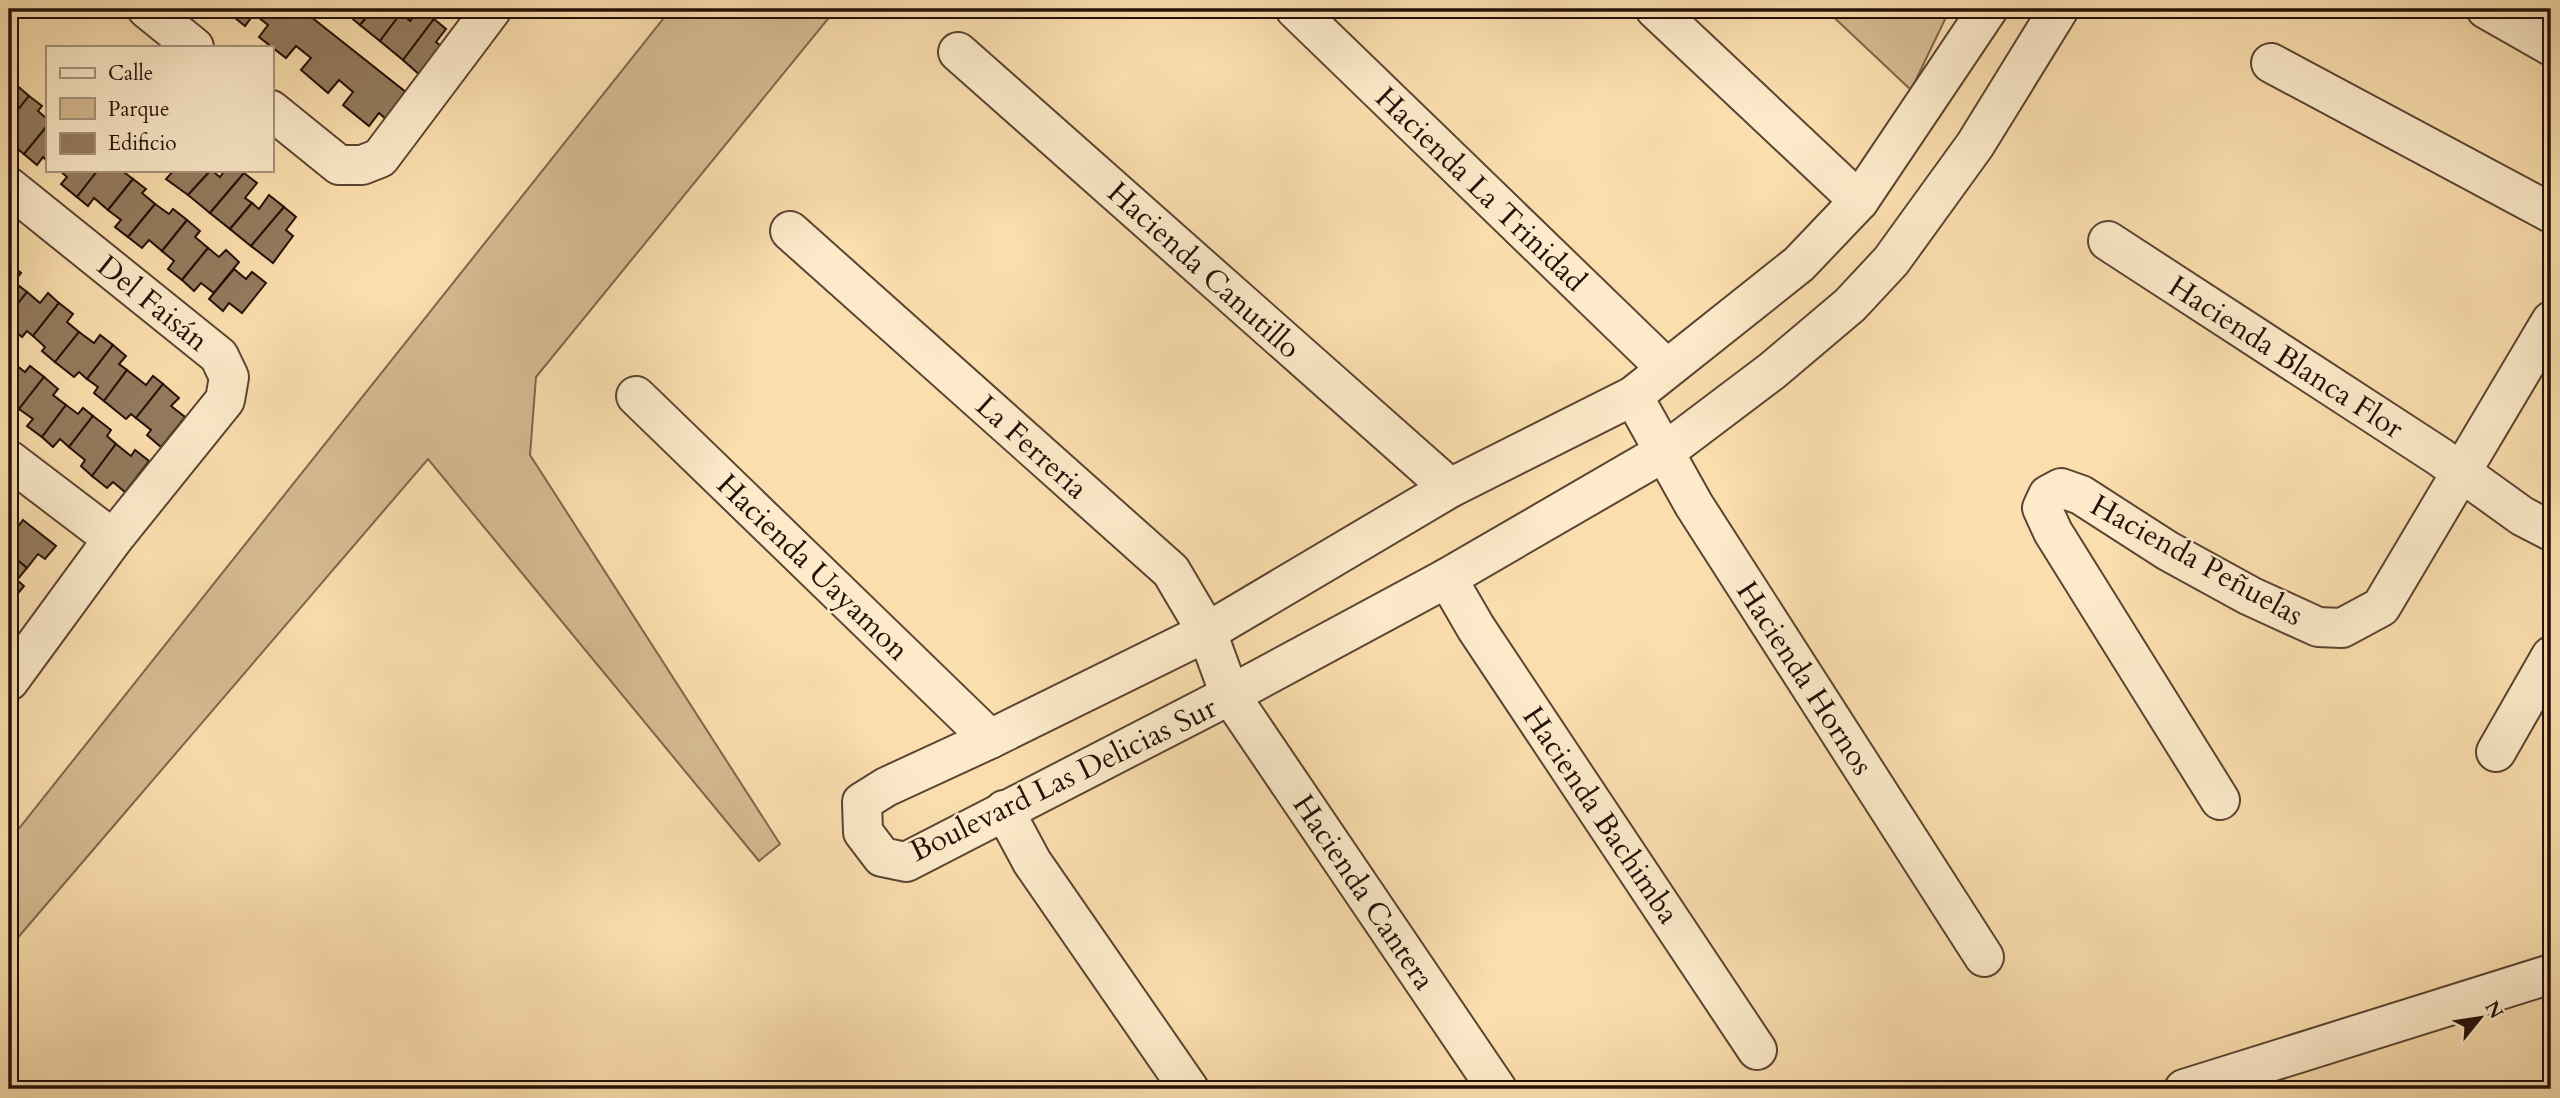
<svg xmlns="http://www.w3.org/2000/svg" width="2560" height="1098" viewBox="0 0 2560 1098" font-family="Cardo,serif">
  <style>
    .green { fill: #d7bb92; stroke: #7e664d; stroke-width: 2 }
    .building { fill: #947b5e; stroke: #251008; stroke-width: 2 }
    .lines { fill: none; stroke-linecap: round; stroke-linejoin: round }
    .minor-casing { stroke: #5a4432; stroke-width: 42 }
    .minor { stroke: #fceaca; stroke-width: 38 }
    .labels { text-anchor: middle; stroke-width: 5; stroke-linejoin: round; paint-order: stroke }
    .street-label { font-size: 30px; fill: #251008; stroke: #fceaca }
  </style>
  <rect width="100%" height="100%" fill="#fbdeae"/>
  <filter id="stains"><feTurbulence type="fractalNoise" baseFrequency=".00286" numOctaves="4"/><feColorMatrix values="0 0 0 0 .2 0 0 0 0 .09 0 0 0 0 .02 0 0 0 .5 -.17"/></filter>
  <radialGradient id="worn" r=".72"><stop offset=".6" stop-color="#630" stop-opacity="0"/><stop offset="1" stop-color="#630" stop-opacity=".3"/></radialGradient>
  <g class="green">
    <path d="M671,9h165l-300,368 -6,78 250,389 -21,17 -331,-402 -419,489v-107z"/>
    <path d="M1825,9h125l-39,81z"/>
  </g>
  <g class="building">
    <path d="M224,9h77l106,84 -21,26 -7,-6 -10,13 -26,-21 10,-13 -14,-12 -11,13 -27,-23 10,-12 -15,-12 -10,12 -27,-21 9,-12 -14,-11 -9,12z"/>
    <path d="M341,9h32l-13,16z"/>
    <path d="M373,9h23l5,4 -21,28 -20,-16z"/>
    <path d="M420,9l14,10 -31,41 -23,-19 21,-28 9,8z"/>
    <path d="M434,19l12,10 -10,13 7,6 -22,28 -18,-16z"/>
    <path d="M14,83l15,13 -20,25v-32z"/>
    <path d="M29,96l13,10 -4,5 9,8v7l-23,28 -15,-12 5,-7 -5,-4v-10z"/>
    <path d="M47,126v35l-4,-4 -6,8 -13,-11z"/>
    <path d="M59,170h39l-21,27 -16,-13 6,-7z"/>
    <path d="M98,170h14l3,2 6,-2 12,9 -25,31 -14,-12 -6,8 -11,-9z"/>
    <path d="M174,170h37l-23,25 -22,-16z"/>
    <path d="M211,170l9,7 5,-7h15l4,3 -34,40 -22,-18z"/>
    <path d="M244,173l13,10 -12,15 7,5 -22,26 -20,-16z"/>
    <path d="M133,179l13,10 -4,4 13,11 -27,33 -13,-10 6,-7 -13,-10z"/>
    <path d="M269,195l15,12 -33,39 -21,-17 22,-26 7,6z"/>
    <path d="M155,204l14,10 4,-5 14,11 -25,31 -13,-11 -7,8 -14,-11z"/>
    <path d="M284,207l12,10 -10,13 7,6 -20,27 -22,-17z"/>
    <path d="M187,220l13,11 -5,6 13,11 -26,32 -14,-11 6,-8 -12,-10z"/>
    <path d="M208,248l11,9 7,-7 13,12 -25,31 -13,-10 -7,8 -12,-11z"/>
    <path d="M9,263l12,10 -7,9 13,10 -18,23z"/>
    <path d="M234,269l12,10 6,-7 14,11 -24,30 -13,-10 -6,8 -14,-12z"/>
    <path d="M27,292l13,11 8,-10 11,10 -26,33 -6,-5 -5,6 -13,-11v-11z"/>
    <path d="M59,303l14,11 -6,8 12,10 -24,30 -13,-11 3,-4 -12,-11z"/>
    <path d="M79,332l15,11 6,-8 13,10 -26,34 -8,-7 -5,5 -19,-15z"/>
    <path d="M113,345l13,11 -7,8 8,6 -23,31 -10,-8 4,-6 -11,-8z"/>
    <path d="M12,362l13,10 5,-6 14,11 -25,32 -10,-9v-34z"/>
    <path d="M127,370l19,15 7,-9 10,8 -27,34 -5,-4 -5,5 -22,-18z"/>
    <path d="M44,377l14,12 -5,6 13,10 -24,32 -15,-11 6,-7 -14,-10z"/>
    <path d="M163,384l16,14 -8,8 14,11 -24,30 -14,-12 4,-5 -15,-12z"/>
    <path d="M66,405l12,9 5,-6 10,8 -24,31 -9,-8 -7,8 -11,-10z"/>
    <path d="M93,416l18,14 -4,6 9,8 -24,32 -11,-10 4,-6 -16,-13z"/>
    <path d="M116,444l15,12 4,-6 14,11 -24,31 -12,-10 -6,6 -15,-12z"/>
    <path d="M23,520l33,26 -11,13 -7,-5 -11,14 -18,-15v-23l4,3z"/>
    <path d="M9,553l18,15 -10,12 7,6 -10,12 -5,-4z"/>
  </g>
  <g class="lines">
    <g class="minor-casing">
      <g id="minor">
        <path d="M147,9l47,38"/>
        <path d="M1295,9l371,359"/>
        <path d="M1655,9l204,192"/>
        <path d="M1988,9l-129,192 -60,63 -166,132 -183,92 -243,144 -217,107 -104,48 -24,15 1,30 19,25 24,5 324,-167 217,-117 219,-127 106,-80 78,-66 41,-44 84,-116 84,-136"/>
        <path d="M2486,9l65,37"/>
        <path d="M958,52l492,436"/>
        <path d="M2271,63l280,150"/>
        <path d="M271,110l68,55h23l18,-7 112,-149"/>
        <path d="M9,187l210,169 10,21 -4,23 -112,139 -104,142"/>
        <path d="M790,231l381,340 36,61 23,63 267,394"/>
        <path d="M2108,241l332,216 82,59 29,15"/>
        <path d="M636,396l354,343"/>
        <path d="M1633,396l61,109 290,452"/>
        <path d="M9,460l104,79"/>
        <path d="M1447,578l29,50 281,422"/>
        <path d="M2496,752l55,-96"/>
        <path d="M2220,800l-167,-268 -11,-24 6,-13 13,-7 20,7 87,56 82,45 68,31 24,1 39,-21 170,-286"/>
        <path d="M1004,810l28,52 157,227"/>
        <path d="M2184,1089l367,-115"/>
      </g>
    </g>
    <use href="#minor" class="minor"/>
  </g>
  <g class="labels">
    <g class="street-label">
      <text transform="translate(1481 189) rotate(44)" y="10">Hacienda La Trinidad</text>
      <text transform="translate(1204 270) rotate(42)" y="10">Hacienda Canutillo</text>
      <text transform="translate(153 303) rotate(39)" y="10">Del Faisán</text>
      <text transform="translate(2286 357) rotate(33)" y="10">Hacienda Blanca Flor</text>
      <text transform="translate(1032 447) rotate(42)" y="10">La Ferreria</text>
      <text transform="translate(2197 560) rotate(29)" y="10">Hacienda Peñuelas</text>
      <text transform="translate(813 567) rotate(44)" y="10">Hacienda Uayamon</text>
      <text transform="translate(1805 678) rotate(57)" y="10">Hacienda Hornos</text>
      <text transform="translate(1063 779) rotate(-26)" y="10">Boulevard Las Delicias Sur</text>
      <text transform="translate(1601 815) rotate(56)" y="10">Hacienda Bachimba</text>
      <text transform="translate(1364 892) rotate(56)" y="10">Hacienda Cantera</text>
    </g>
  </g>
  <rect width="2560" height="1098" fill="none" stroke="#fbdeae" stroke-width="35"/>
  <rect x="10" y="10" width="2539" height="1077" fill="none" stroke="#251008" stroke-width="3.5"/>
  <rect x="18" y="18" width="2525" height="1063" fill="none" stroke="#251008" stroke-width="2"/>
  <rect x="46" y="46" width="228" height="126" fill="#fceaca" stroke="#a6937c" stroke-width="2"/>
  <rect x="60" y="68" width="35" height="10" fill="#fceaca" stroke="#a6937c" stroke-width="2"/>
  <text x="108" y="80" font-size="21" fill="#251008">Calle</text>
  <rect x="60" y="98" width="35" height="21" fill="#d7bb92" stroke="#a6937c" stroke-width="2"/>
  <text x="108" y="116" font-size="21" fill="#251008">Parque</text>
  <rect x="60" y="133" width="35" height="21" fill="#947b5e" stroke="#a6937c" stroke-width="2"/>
  <text x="108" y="150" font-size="21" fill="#251008">Edificio</text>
  <g transform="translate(2480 1018) rotate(60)" stroke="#fceaca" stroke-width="5" paint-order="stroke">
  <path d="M0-5L12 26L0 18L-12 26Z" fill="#251008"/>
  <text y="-10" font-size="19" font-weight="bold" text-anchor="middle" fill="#251008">N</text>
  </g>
  <rect width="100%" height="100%" filter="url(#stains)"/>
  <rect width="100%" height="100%" fill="url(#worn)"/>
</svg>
